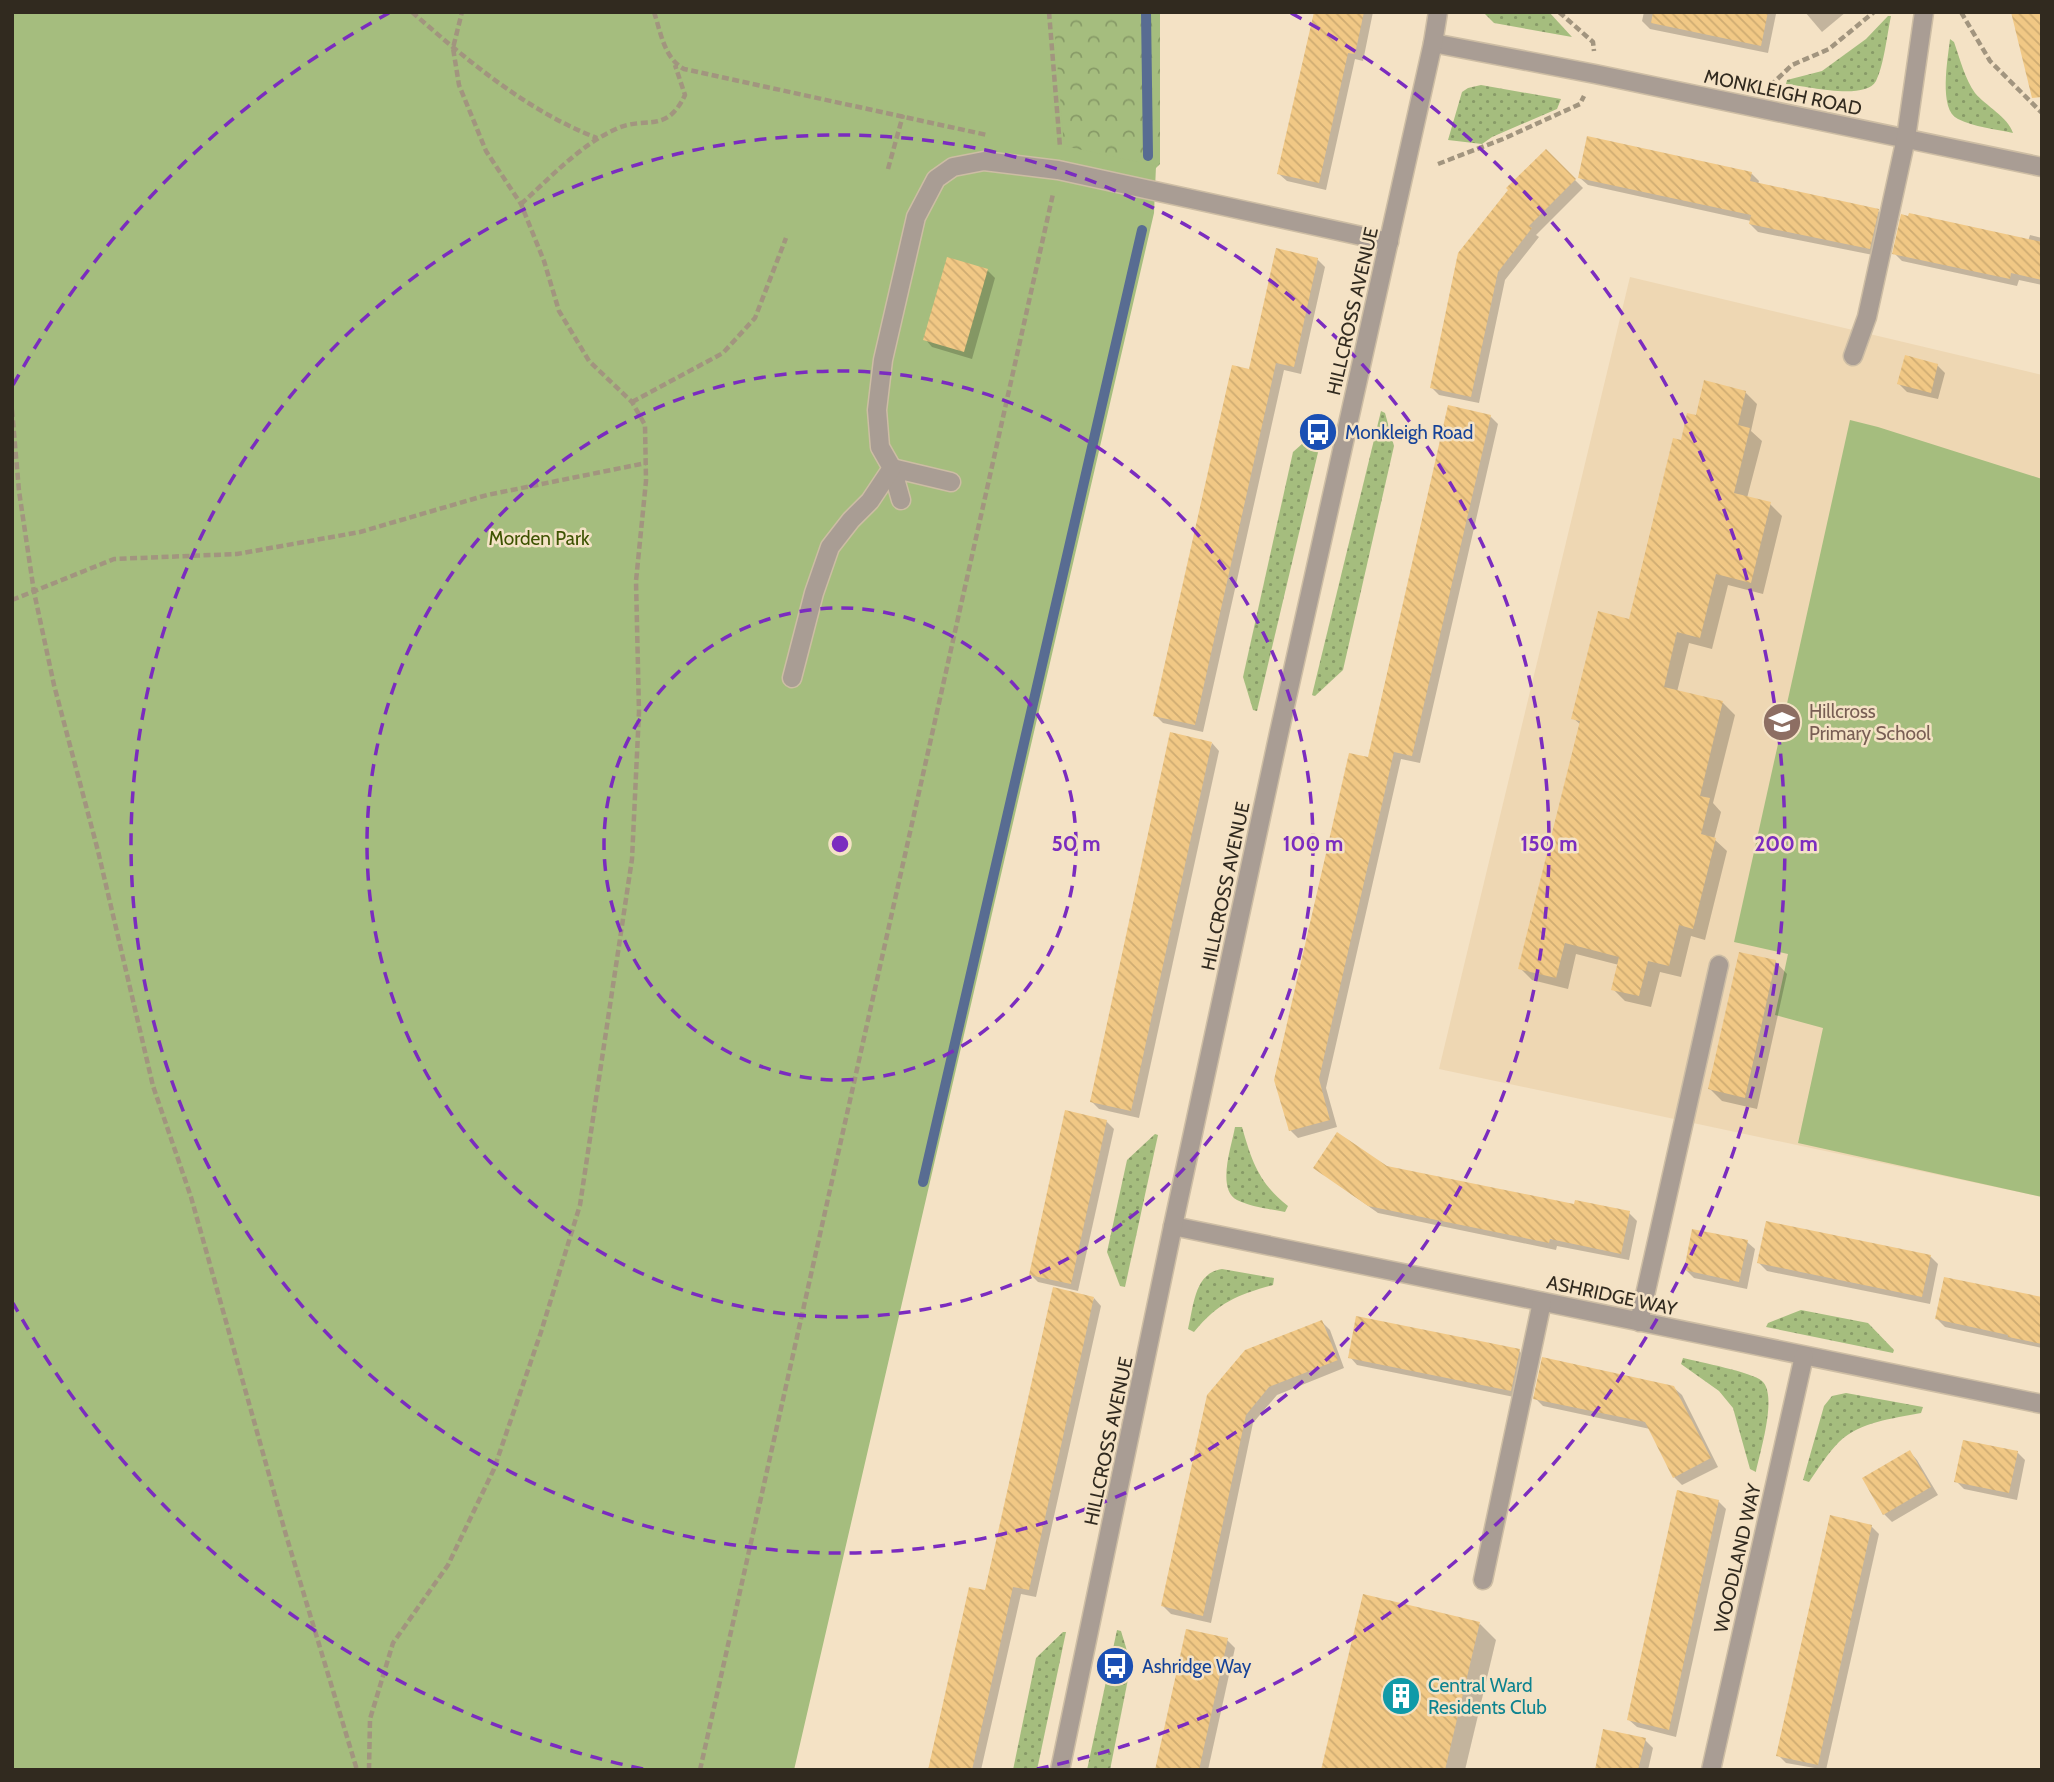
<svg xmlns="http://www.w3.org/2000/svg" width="2054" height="1782" viewBox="0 0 2054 1782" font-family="Cabin,sans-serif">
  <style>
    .built { fill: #eed7b3 }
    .grass { fill: url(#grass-dots) }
    .forest { fill: url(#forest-crowns) }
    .park { fill: #a5bd7e }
    .shadow { fill: #0003 }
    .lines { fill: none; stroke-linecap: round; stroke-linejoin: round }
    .stream { stroke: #586c92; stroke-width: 10 }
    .building { fill: url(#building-back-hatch) }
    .minor-casing { stroke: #cdbda4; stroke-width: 21 }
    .path { stroke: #a2957f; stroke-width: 4.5; stroke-dasharray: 7 3.5; stroke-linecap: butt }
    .minor { stroke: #a99d94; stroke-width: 18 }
    .ring { fill: none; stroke: #7b2cbf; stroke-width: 3.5; stroke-dasharray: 12 9 }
    .labels { text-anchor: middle; stroke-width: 5; stroke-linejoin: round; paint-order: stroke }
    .street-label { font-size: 19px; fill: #312a1f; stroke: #f4e2c5 }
    .transit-label { font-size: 19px; fill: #164399; stroke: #f4e2c5; text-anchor: start }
    .park-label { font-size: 19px; fill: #3d5302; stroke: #f4e2c5 }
    .education-label { font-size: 19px; fill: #785e54; stroke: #f4e2c5; text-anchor: start }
    .culture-label { font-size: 19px; fill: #0d838f; stroke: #f4e2c5; text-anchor: start }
    .centre { fill: #7b2cbf; stroke: #f4e2c5; stroke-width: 3.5 }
    .ring-label { font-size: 21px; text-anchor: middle; font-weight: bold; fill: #7b2cbf; stroke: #f4e2c5; stroke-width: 5; stroke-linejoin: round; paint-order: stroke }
  </style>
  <defs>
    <pattern id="grass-dots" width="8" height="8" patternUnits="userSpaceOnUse" patternTransform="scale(1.75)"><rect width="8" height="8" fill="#a5bd7e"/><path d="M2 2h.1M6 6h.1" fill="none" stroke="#879a67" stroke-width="1.8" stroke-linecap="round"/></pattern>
    <pattern id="forest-crowns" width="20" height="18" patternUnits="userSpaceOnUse" patternTransform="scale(1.75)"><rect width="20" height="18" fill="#a5bd7e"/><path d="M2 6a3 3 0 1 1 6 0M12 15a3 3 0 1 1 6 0" fill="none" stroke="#879a67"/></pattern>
    <pattern id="building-back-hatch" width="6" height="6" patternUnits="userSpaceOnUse" patternTransform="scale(1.75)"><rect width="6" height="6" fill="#f1c885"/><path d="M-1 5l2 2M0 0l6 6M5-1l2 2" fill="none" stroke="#cfac72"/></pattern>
  </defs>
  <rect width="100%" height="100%" fill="#f4e2c5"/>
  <path class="built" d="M1630,277l412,98v822l-603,-128z"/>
  <g class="grass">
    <path d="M1483,12h66l23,25 -78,-14z"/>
    <path d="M1888,16h3c-4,19 -7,49 -15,65 -11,20 -70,5 -90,3l1,-4 35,-9 44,-32z"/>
    <path d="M1950,39l4,3c6,17 11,37 21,51 11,13 33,24 38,40 -18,-4 -39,-6 -55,-14 -20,-9 -10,-61 -8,-80z"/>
    <path d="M1481,85l80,14 -4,10 -65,28 -10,7 -34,-4 14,-48 6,-4z"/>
    <path d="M1381,411l4,2 9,33 -51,224 -28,26 -3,-1z"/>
    <path d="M1321,427h3l-67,284 -4,-1 -10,-33 50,-225z"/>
    <path d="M1235,1127h7c10,35 17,56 46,79l-3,6c-15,-3 -34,-5 -48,-12 -21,-11 -5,-55 -2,-73z"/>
    <path d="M1155,1134l3,1 -33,152 -5,-1 -13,-34 20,-92z"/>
    <path d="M1222,1269l52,9 -1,7c-36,10 -54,17 -79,47l-6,-3c6,-23 6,-56 34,-60z"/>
    <path d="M1801,1310l67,13 26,27 -1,3 -127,-26 2,-4z"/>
    <path d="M1683,1358c16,4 69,14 79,23 16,14 -2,71 -6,91l-6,-3 -17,-61 -14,-17 -38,-27z"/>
    <path d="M1846,1393l77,14 -2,6c-29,6 -60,8 -82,29 -12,12 -21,27 -30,40l-6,-2 21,-74 8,-10z"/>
    <path d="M1117,1630l4,1 10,33 -21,106h-23z"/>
    <path d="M1063,1632h3l-29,138h-24l23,-112z"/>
  </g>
  <path class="forest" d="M681,12h479v152l-6,6 -588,13z"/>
  <g class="park">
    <path d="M12,12h1041l11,134 92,20 -2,47 -360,1557h-782z"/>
    <path d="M1850,420l28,7 164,52v718l-244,-54 25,-115 -48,-13 13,-61 -54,-12z"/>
  </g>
  <g class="shadow">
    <path d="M1316,12h57l-10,49 -8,-2 -29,131 -39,-9 -8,-7z"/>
    <path d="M1644,12h130l2,2 -8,39 -118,-24 -8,-8z"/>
    <path d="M1805,12h41l-24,20z"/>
    <path d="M1546,151l37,37 -47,47 3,2 -34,43 -26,123 -40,-8 -8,-8z"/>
    <path d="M1751,173l8,8 -1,3 120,27 8,8 -8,37 -120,-24 -8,-8 1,-3 -163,-36 -8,-7z"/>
    <path d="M2030,235l12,3v47l-23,-5 -2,6 -115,-25 -8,-8 134,-12z"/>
    <path d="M1317,259l8,8 -24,107 -17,-4 -81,362 -40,-9 -8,-8 95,-344z"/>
    <path d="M987,270l8,8 -23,81 -40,-12 -7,-8z"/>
    <path d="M1937,365l8,8 -7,26 -31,-7 -8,-8z"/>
    <path d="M1745,392l12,12 -6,27 11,10 -15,57 23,6 12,12 -19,78 -35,-9 -16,64 -23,-6 -12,49 46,11 12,12 -22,88 8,9 -7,27 13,12 -22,89 -14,-4 -10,41 -21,-5 -9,35 -26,-6 -12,-12 6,-24 -43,-11 -8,35 -36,-9 -12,-12 61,-243 -8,-7 57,-97 52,-179 16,-25z"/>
    <path d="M1490,416l8,8 -78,339 -19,-4 -75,329 11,39 -39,11 -8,-8 79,-371z"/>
    <path d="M1212,743l7,8 -80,367 -40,-9 -8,-8z"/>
    <path d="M1775,961l12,13 -30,135 -35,-8 -12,-12z"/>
    <path d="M1106,1121l8,8 -36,162 -40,-9 -8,-8z"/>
    <path d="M1315,1168h71l189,38 54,7 8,8 -8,39 -72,-14 -1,4 -178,-37z"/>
    <path d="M1747,1242l8,7 -8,40 -53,-11 -8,-8z"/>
    <path d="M1930,1256l8,8 -8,40 -163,-33 -8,-8z"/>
    <path d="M1094,1298l7,8 -65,291 -15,-3 -40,176h-51l56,-177z"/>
    <path d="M2042,1302v46l-97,-21 -8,-8z"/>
    <path d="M1322,1322l8,8 14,38 -67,27 -24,28 -42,200 -40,-9 -8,-8 46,-210z"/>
    <path d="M1519,1351l8,8 -8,39 -162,-33 -7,-8z"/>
    <path d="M1673,1387l9,8 36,72 -36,18 -8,-8 -24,-48 -107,-23 -8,-8z"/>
    <path d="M1910,1452l7,8 21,35 -46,27 -8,-8z"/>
    <path d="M2017,1452l8,8 -8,40 -53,-11 -8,-8z"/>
    <path d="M1718,1501l8,8 -50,228 -39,-10 -8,-7z"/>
    <path d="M1871,1526l8,8 -53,236 -40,-7 -8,-8z"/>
    <path d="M1480,1624l16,16 -31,130h-142z"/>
    <path d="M1227,1640l8,8 -27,122h-52z"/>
    <path d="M1645,1740l8,8 -5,22h-52z"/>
  </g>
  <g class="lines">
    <g class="stream">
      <path d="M1146,12l2,144"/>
      <path d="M923,1182l219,-952"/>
    </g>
  </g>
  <g class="building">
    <path d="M1314,12h50l-9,42 -7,-1 -29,130 -42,-9z"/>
    <path d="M1653,12h115l-7,34 -110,-23z"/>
    <path d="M2011,12h31v85l-10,1z"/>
    <path d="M1587,136l165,36 -2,9 129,28 -9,40 -121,-25 2,-9 -173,-37z"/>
    <path d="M1546,149l30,30 -47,47 3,2 -34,44 -27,125 -41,-9 28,-135 50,-63 -2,-2z"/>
    <path d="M1909,213l133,29v38l-31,-7 -1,6 -118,-25 9,-40 7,2z"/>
    <path d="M1276,248l42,10 -24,109 -18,-4 -81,362 -42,-9 79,-351 17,4z"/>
    <path d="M947,257l41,12 -24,83 -41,-12z"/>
    <path d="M1905,355l33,9 -7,29 -34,-9z"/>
    <path d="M1704,380l42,11 -8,34 12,3 -16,65 37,9 -20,81 -35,-9 -16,64 -23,-6 -13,55 59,14 -23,95 10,2 -9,36 15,4 -23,91 -14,-4 -10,41 -21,-5 -9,35 -28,-6 8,-33 -54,-14 -9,35 -38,-9 62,-248 -9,-2 27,-108 31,8 44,-181 8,2 6,-27 9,2z"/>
    <path d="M1448,405l43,10 -79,341 -18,-4 -63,274 -12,53 11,41 -41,11 -15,-51 75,-327 19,4z"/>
    <path d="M1170,732l42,10 -81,369 -41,-9z"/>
    <path d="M1739,952l37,8 -31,138 -37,-9z"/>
    <path d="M1065,1110l42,10 -36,164 -42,-9z"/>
    <path d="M1337,1132l50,34 187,38 1,-4 55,11 -9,43 -71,-15 -1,4 -181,-37 -55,-38z"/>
    <path d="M1766,1221l165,34 -9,42 -165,-34z"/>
    <path d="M1692,1229l56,11 -9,42 -55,-12z"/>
    <path d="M1944,1277l98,20v47l-34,-7v-2l-73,-16z"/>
    <path d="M1053,1287l41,10 -65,293 -16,-3 -41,183h-44l41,-183 16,3z"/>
    <path d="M1356,1316l164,33 -9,42 -163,-33z"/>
    <path d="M1322,1320l16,40 -69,27 -23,28 -43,201 -42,-10 46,-211 38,-45z"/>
    <path d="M1542,1357l132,29 37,72 -38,20 -28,-56 -112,-23z"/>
    <path d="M1963,1440l55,11 -9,42 -55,-11z"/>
    <path d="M1910,1450l21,37 -48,28 -21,-37z"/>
    <path d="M1677,1490l42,10 -50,230 -42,-10z"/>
    <path d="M1830,1515l42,10 -54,240 -42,-9z"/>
    <path d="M1363,1594l117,28 -35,148h-124z"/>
    <path d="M1186,1629l42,9 -29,132h-44z"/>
    <path d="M1603,1729l43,9 -8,32h-43z"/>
  </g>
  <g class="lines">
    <g class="minor-casing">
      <g id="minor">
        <path d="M1433,43l162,31 447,93"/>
        <path d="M1853,356l14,-39 39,-179 18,-126"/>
        <path d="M901,500l-9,-32 59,14"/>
        <path d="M792,678l22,-85 16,-46 21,-27 19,-19 22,-33 -12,-21 -3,-37 6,-50 33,-143 20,-38 17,-12 31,-6 74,9 331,72"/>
        <path d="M1173,1226l869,178"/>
        <path d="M1639,1322l80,-357"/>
        <path d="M1483,1580l59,-278"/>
        <path d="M1060,1770l113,-544 106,-493 154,-690 5,-31"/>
        <path d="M1711,1770l93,-414"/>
      </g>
    </g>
    <g class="path">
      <path d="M412,12c56,49 115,99 185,126"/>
      <path d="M654,12c7,21 10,46 30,57l303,66"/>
      <path d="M1049,12l11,135"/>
      <path d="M1559,12l34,30 1,9"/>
      <path d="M1961,12l29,49 52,52"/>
      <path d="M1770,86l22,-21 37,-16 45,-37"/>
      <path d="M1438,164l65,-25 77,-35 4,-8"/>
      <path d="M888,169l15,-54"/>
      <path d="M521,204c29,-26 59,-59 95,-75 30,-14 50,6 69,-34l-10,-30"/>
      <path d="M632,402l91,-49 32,-35 31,-80"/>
      <path d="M12,410l7,81 15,101 20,93 44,166 55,235 38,111 95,338 71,235"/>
      <path d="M12,600l102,-41 123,-5 123,-22 127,-37 159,-32"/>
      <path d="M369,1770l1,-51 23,-76 55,-78 46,-96 47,-137 39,-127 52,-346 7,-147 -3,-131 10,-100 -1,-56 -13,-23 -43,-41 -30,-50 -15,-50 -23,-57 -35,-53 -27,-66 -6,-37 9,-36"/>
      <path d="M700,1770l353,-1576"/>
    </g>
    <use href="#minor" class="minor"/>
  </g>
  <g class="ring">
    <circle cx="840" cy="844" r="236"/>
    <circle cx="840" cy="844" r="473"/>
    <circle cx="840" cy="844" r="709"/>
    <path d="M643 1769A946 946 0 0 1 13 1303M13 385A946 946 0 0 1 389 13M1291 13A946 946 0 0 1 1037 1769"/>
  </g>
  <defs>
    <g id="bus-disc" transform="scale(2.0125)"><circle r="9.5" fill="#1a4fb4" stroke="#f4e2c5"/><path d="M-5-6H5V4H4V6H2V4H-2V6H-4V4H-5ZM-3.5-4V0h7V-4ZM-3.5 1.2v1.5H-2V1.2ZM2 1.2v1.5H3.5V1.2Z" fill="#fff"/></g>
    <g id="school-disc" transform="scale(2.0125)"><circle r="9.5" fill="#8d6e63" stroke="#f4e2c5"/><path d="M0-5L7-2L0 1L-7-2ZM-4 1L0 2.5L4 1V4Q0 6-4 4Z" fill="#fff"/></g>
    <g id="building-disc" transform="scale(2.0125)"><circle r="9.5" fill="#0f9aa8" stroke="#f4e2c5"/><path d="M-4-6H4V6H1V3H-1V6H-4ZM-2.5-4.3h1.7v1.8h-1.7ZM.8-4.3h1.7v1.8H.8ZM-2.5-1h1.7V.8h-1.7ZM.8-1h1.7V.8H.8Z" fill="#fff"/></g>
  </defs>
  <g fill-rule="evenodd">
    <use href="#bus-disc" x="1318" y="432"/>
    <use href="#school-disc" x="1782" y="722"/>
    <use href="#bus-disc" x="1115" y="1666"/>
    <use href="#building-disc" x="1401" y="1696"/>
  </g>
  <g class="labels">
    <g class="street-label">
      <text transform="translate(1783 92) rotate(12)" y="7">MONKLEIGH ROAD</text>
      <text transform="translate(1352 311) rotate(-77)" y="7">HILLCROSS AVENUE</text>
      <text transform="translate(1225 886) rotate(-78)" y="7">HILLCROSS AVENUE</text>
      <text transform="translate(1612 1295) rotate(12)" y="7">ASHRIDGE WAY</text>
      <text transform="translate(1108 1441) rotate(-78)" y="7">HILLCROSS AVENUE</text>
      <text transform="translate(1737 1558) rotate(-77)" y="7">WOODLAND WAY</text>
    </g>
    <g class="transit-label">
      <text x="1345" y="439">Monkleigh Road</text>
      <text x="1142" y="1673">Ashridge Way</text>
    </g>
    <g class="park-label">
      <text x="539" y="545">Morden Park</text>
    </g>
    <g class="education-label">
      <text x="1809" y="718">Hillcross<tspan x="1809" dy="22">Primary School</tspan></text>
    </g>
    <g class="culture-label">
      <text x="1428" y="1692">Central Ward<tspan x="1428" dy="22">Residents Club</tspan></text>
    </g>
  </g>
  <circle cx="840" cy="844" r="10" class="centre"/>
  <g class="ring-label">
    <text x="1076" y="851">50 m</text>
    <text x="1313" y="851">100 m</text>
    <text x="1549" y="851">150 m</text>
    <text x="1786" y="851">200 m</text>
  </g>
  <rect width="2054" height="1782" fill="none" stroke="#312a1f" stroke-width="28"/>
</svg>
